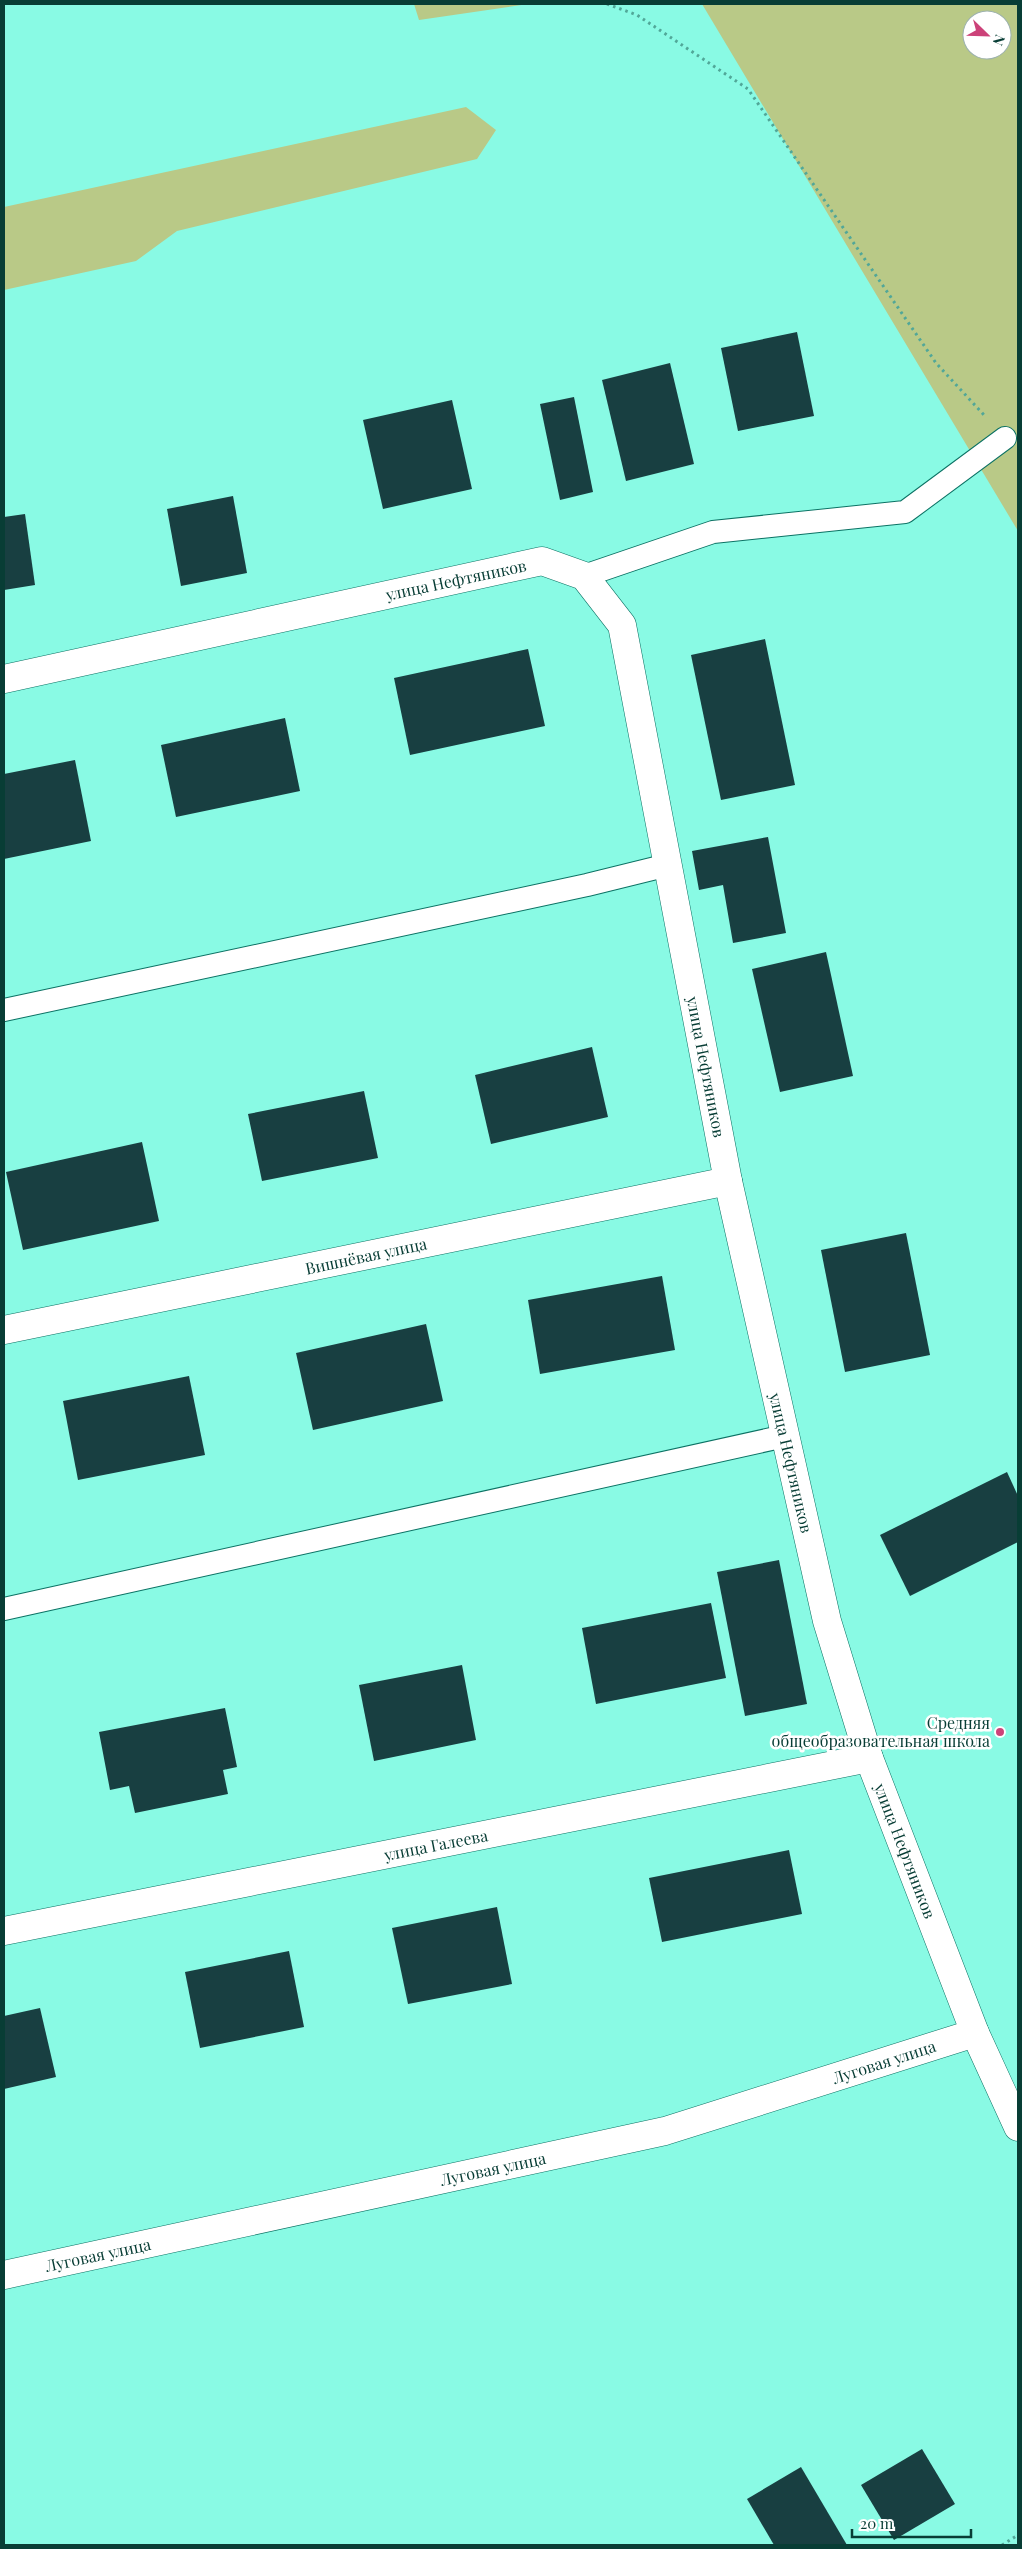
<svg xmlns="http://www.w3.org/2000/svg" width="1022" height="2549" viewBox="0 0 1022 2549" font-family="'Playfair Display',serif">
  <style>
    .green { fill: #b9c987; fill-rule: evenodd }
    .building { fill: #183f41 }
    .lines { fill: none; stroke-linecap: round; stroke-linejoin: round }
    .service-casing { stroke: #0c7264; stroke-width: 24 }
    .minor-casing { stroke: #0c7264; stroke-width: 29 }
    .path { stroke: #51a798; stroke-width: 3; stroke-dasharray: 2.5 4; stroke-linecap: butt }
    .service { stroke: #fff; stroke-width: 22 }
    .minor { stroke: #fff; stroke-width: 28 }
    .poi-dot { fill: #cc4279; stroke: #fff; stroke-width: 2 }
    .labels { text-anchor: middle; stroke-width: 5; stroke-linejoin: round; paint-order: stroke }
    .street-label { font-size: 16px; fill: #083d35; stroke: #fff }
    .poi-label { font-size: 16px; fill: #083d35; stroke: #fff; text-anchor: end }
  </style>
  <rect width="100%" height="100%" fill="#89fae4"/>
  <g class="green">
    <path d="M414,4h114l-109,16z"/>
    <path d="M702,4h316v527zM972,20h30v30h-30z"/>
    <path d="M466,107l30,23 -19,29 -300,72 -41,30 -132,29v-83z"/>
  </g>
  <g class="building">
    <path d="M797,332l17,84 -76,15 -17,-83z"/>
    <path d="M670,363l24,101 -68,17 -24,-101z"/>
    <path d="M574,397l19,95 -33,8 -20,-96z"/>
    <path d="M452,400l20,89 -89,20 -20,-89z"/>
    <path d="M233,496l14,77 -66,13 -14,-77z"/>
    <path d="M25,514l10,71 -31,5v-73z"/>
    <path d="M765,639l30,146 -74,15 -30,-145z"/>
    <path d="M528,649l17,77 -135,29 -16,-77z"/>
    <path d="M285,718l15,73 -124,26 -15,-72z"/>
    <path d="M75,760l16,81 -87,18v-85z"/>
    <path d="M768,837l18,96 -53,10 -10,-58 -24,5 -7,-39z"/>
    <path d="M826,952l27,124 -73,16 -28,-123z"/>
    <path d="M592,1047l16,70 -117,27 -16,-69z"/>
    <path d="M364,1091l14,67 -116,23 -14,-67z"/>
    <path d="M142,1142l17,79 -136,29 -17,-78z"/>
    <path d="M906,1233l24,122 -85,17 -24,-122z"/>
    <path d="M662,1276l13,74 -135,24 -12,-74z"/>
    <path d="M426,1324l17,77 -130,29 -17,-77z"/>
    <path d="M189,1376l16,79 -127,25 -15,-79z"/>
    <path d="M1007,1472l11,24v46l-108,54 -30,-61z"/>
    <path d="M779,1560l28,144 -62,12 -28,-144z"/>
    <path d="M711,1603l15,75 -130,26 -14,-76z"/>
    <path d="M462,1665l14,75 -102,21 -15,-76z"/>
    <path d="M225,1708l12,59 -14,3 5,24 -93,19 -6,-27 -19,4 -11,-58z"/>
    <path d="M789,1850l13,64 -140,28 -13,-64z"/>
    <path d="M497,1907l15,77 -104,20 -16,-76z"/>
    <path d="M289,1951l15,76 -104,21 -15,-76z"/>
    <path d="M40,2008l16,69 -52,12v-73z"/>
    <path d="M922,2449l33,55 -61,36 -33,-55z"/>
    <path d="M801,2467l46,78h-73l-27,-46z"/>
  </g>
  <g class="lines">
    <g class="service-casing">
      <g id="service">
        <path d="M584,576l129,-44 192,-20 100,-74"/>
        <path d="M4,1010l583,-125 81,-20"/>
        <path d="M4,1609l781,-173"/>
      </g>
    </g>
    <g class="minor-casing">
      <g id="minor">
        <path d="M4,679l538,-118 42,15 38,49 106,556 99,440 42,137 106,275 43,94"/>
        <path d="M4,1330l724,-149"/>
        <path d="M4,1931l865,-173"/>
        <path d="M4,2275l661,-144 310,-98"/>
      </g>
    </g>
    <g class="path">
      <path d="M607,4l30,11 111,74 188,274 48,52"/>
      <path d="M1002,2545l16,-10"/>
    </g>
    <use href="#service" class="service"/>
    <use href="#minor" class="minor"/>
  </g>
  <circle class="poi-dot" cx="1000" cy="1732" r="5"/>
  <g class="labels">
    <g class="street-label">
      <text transform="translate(456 580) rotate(-12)" y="6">улица Нефтяников</text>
      <text transform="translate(706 1067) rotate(79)" y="6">улица Нефтяников</text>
      <text transform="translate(366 1256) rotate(-12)" y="6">Вишнёвая улица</text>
      <text transform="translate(791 1463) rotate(77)" y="6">улица Нефтяников</text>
      <text transform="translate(436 1845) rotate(-11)" y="6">улица Галеева</text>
      <text transform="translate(905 1851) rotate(69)" y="6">улица Нефтяников</text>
      <text transform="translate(884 2062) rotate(-18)" y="6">Луговая улица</text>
      <text transform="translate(493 2169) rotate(-12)" y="6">Луговая улица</text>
      <text transform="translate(98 2255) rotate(-12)" y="6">Луговая улица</text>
    </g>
    <g class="poi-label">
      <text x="990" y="1729">Cредняя<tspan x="990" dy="18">общеобразовательная школа</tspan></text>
    </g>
  </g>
  <rect width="1022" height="2549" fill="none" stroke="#083d35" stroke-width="10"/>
  <g transform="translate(987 35) rotate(113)"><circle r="24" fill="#ffffff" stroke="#9cb1ae"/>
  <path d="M0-4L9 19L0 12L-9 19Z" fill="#cc4279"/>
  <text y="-8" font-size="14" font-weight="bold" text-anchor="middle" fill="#083d35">N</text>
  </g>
  <path d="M852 2529v8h119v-8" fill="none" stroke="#083d35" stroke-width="2.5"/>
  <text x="860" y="2529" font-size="15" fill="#083d35" stroke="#ffffff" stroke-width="4" paint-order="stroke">20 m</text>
</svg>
